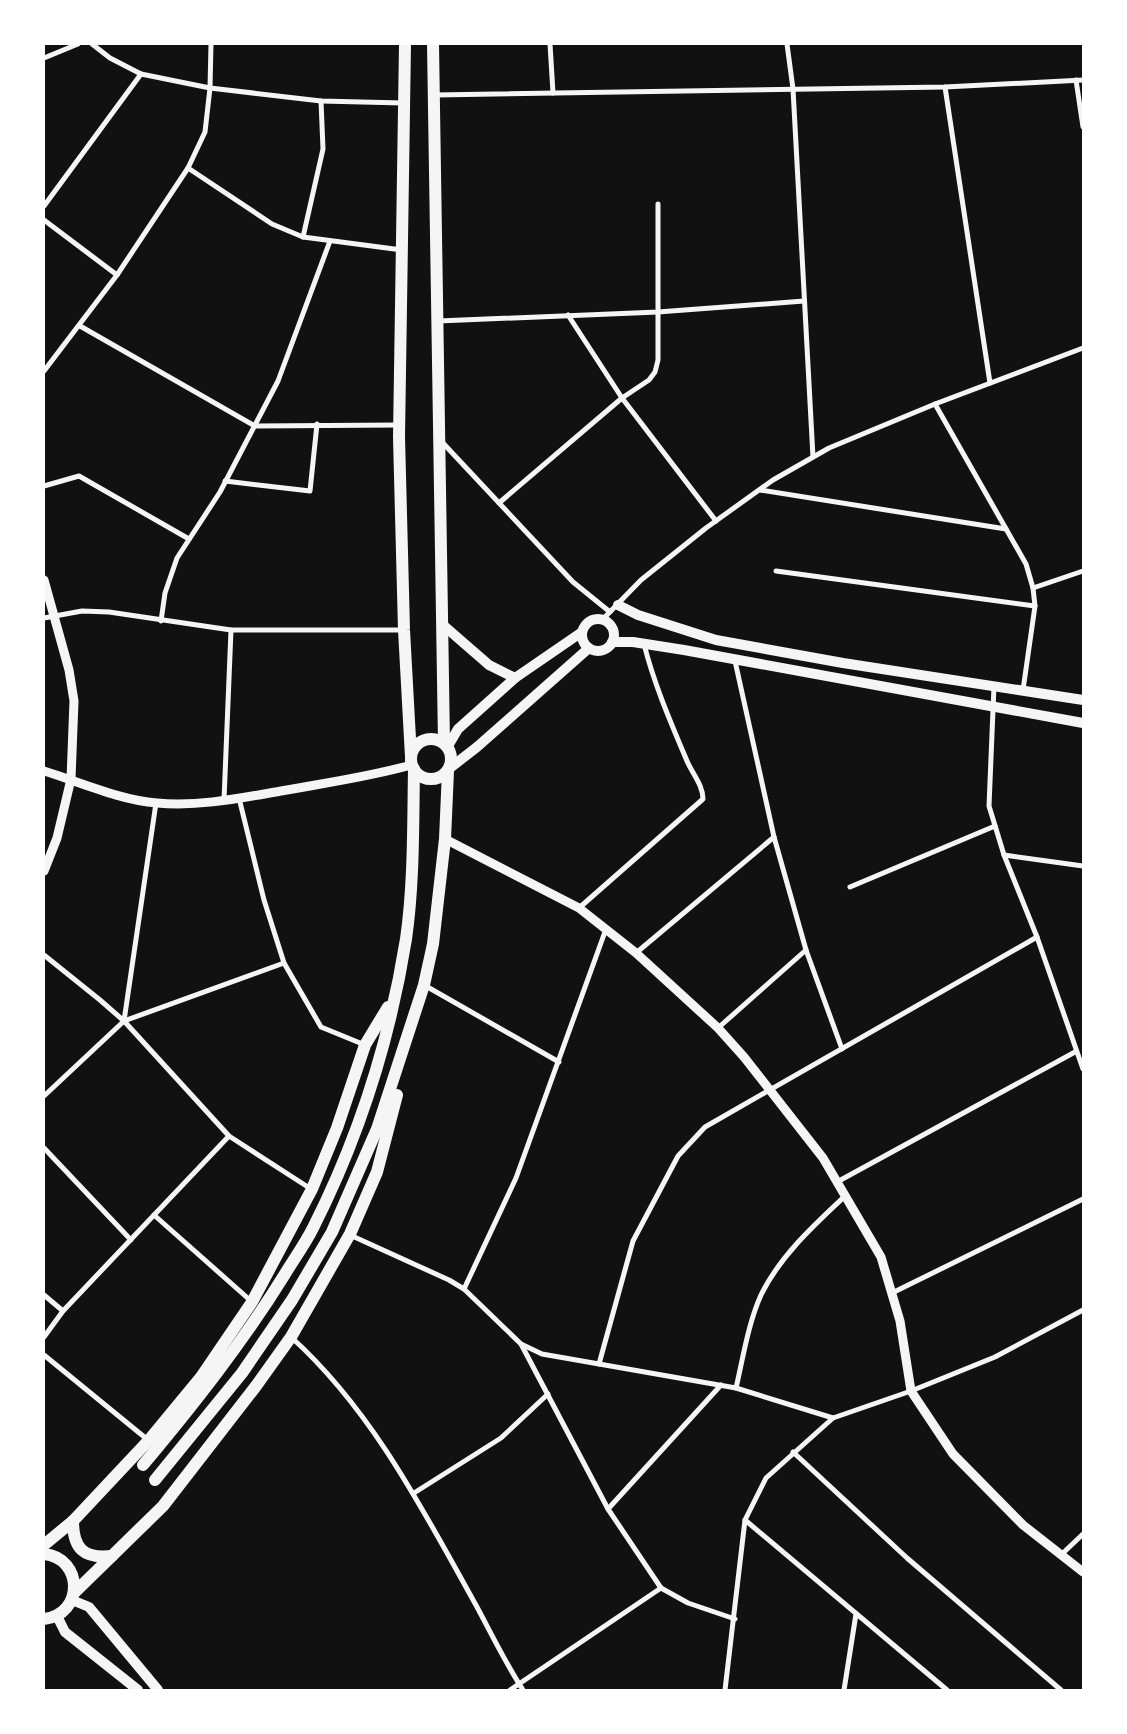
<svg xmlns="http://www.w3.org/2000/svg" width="1127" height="1734" viewBox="0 0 1127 1734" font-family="'Sofia Sans Condensed',sans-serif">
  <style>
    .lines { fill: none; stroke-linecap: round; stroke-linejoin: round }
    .minor { stroke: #f5f5f5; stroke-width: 5 }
    .tertiary { stroke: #f5f5f5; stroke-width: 9 }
    .secondary { stroke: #f5f5f5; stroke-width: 10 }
    .primary { stroke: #f5f5f5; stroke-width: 12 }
  </style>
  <rect width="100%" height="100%" fill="#111"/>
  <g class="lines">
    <g class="minor">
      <path d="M92,44l18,14 31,16 69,14 111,13 82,2"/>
      <path d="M550,44l3,49"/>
      <path d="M787,44l6,45 20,368"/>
      <path d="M44,58l34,-14"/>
      <path d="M1076,80l7,47"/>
      <path d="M945,87l45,296"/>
      <path d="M435,95l510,-8 138,-7"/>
      <path d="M188,168l84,56 31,13 99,13"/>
      <path d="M44,206l97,-132"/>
      <path d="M44,220l73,55"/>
      <path d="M303,237l20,-88 -2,-48"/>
      <path d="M568,315l54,83 94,123"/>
      <path d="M438,321l220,-9 146,-11"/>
      <path d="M80,326l175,100 143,-1"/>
      <path d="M44,371l73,-96 71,-107 17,-36 5,-44 1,-44"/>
      <path d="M935,404l91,160 7,24 2,18 -12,84"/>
      <path d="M442,442l131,140 37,30"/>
      <path d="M225,481l85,10 7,-67"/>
      <path d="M44,486l35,-10 110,63"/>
      <path d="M760,490l246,39"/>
      <path d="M499,503l123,-105 27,-18 6,-8 3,-12v-156"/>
      <path d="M776,571l259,35"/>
      <path d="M1033,588l50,-17"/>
      <path d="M44,618l38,-7 27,1 122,18h173"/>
      <path d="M603,619l38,-39 65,-52 67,-48 56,-32 106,-44 148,-56"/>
      <path d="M161,621l4,-28 12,-35 43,-66 58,-111 52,-140"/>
      <path d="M735,661l39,176 32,113 36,99"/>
      <path d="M994,686l-5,120 15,49 33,82 46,132"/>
      <path d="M239,798l25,102 20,63 37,64 44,18"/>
      <path d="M224,800l7,-170"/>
      <path d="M1004,855l79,11"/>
      <path d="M850,887l145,-61"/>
      <path d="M579,908l124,-109c0,-14 -11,-26 -16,-38 -16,-38 -33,-77 -43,-117"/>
      <path d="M636,953l138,-116"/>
      <path d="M44,955l56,45 24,21 105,115 82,53"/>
      <path d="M424,985l135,77"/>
      <path d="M124,1021l32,-218"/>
      <path d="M718,1028l88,-78"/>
      <path d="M44,1096l80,-75 160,-58"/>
      <path d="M44,1148l87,92"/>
      <path d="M837,1182l238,-130"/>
      <path d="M154,1215l97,86"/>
      <path d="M350,1235l99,45 15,9 57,55 21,10 194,34 97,30"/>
      <path d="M464,1289l52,-111 90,-249"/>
      <path d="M892,1293l191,-94"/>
      <path d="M44,1295l19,16"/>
      <path d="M44,1337l19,-26 166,-175"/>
      <path d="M291,1337c82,74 133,175 186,270 15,28 29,57 46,83"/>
      <path d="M521,1344l87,165 53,79 27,15 47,16"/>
      <path d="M44,1355l104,85"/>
      <path d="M599,1364l34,-123 45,-85 27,-29 332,-190"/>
      <path d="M736,1388c7,-30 12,-64 25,-93 19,-39 53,-70 84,-99"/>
      <path d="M793,1452l114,106 154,132"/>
      <path d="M414,1493l87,-55 47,-44"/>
      <path d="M608,1509l113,-124"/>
      <path d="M745,1520l202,170"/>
      <path d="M1062,1554l21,-20"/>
      <path d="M510,1690l151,-102"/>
      <path d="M725,1690l20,-170 21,-42 67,-60 78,-27 84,-34 88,-47"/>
      <path d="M844,1690l12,-76"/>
    </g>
    <g class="tertiary">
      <path d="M44,580l25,90 5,31 -3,78 -14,59 -13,33"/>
      <path d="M44,771c36,11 75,29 113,32 41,4 84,-5 124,-12 44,-8 88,-14 130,-26"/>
      <path d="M445,839l134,69 57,45 82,75 26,29 79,101 58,99 19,64 11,70 42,63 70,71 60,47"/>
    </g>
    <g class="secondary">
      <path d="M618,605l20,10 78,25 127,23 240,37"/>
      <circle cx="598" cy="635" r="16"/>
      <path d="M443,625l46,40 26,13 67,-46"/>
      <path d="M612,642h21l51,8 399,73"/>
      <path d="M448,746l10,-17 57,-51"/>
      <path d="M450,768l27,-21 112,-99"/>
      <path d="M72,1600l17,7 69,83"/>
      <path d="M57,1616l8,16 73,58"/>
    </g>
    <g class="primary">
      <path d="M405,44l-6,393 5,193 7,127"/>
      <path d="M433,44l11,699"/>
      <circle cx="431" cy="759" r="20"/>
      <path d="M143,1465c51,-61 100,-123 142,-191 9,-15 20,-30 28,-46 46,-91 77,-189 93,-289 8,-56 7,-114 8,-170"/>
      <path d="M155,1480l87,-107 50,-73 40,-68 45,-103 47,-144 9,-41 12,-105 3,-68"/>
      <path d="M73,1521c0,28 11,38 39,35"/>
      <path d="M44,1545l29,-24 76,-81 52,-63 51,-75 60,-113 25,-61 28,-83 23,-38"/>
      <path d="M44,1554c40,4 40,61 0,65"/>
      <path d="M74,1593l89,-87 93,-120 35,-49 59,-103 27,-62 20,-77"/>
    </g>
  </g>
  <rect width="1127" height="1734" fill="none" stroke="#ffffff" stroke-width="90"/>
</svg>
